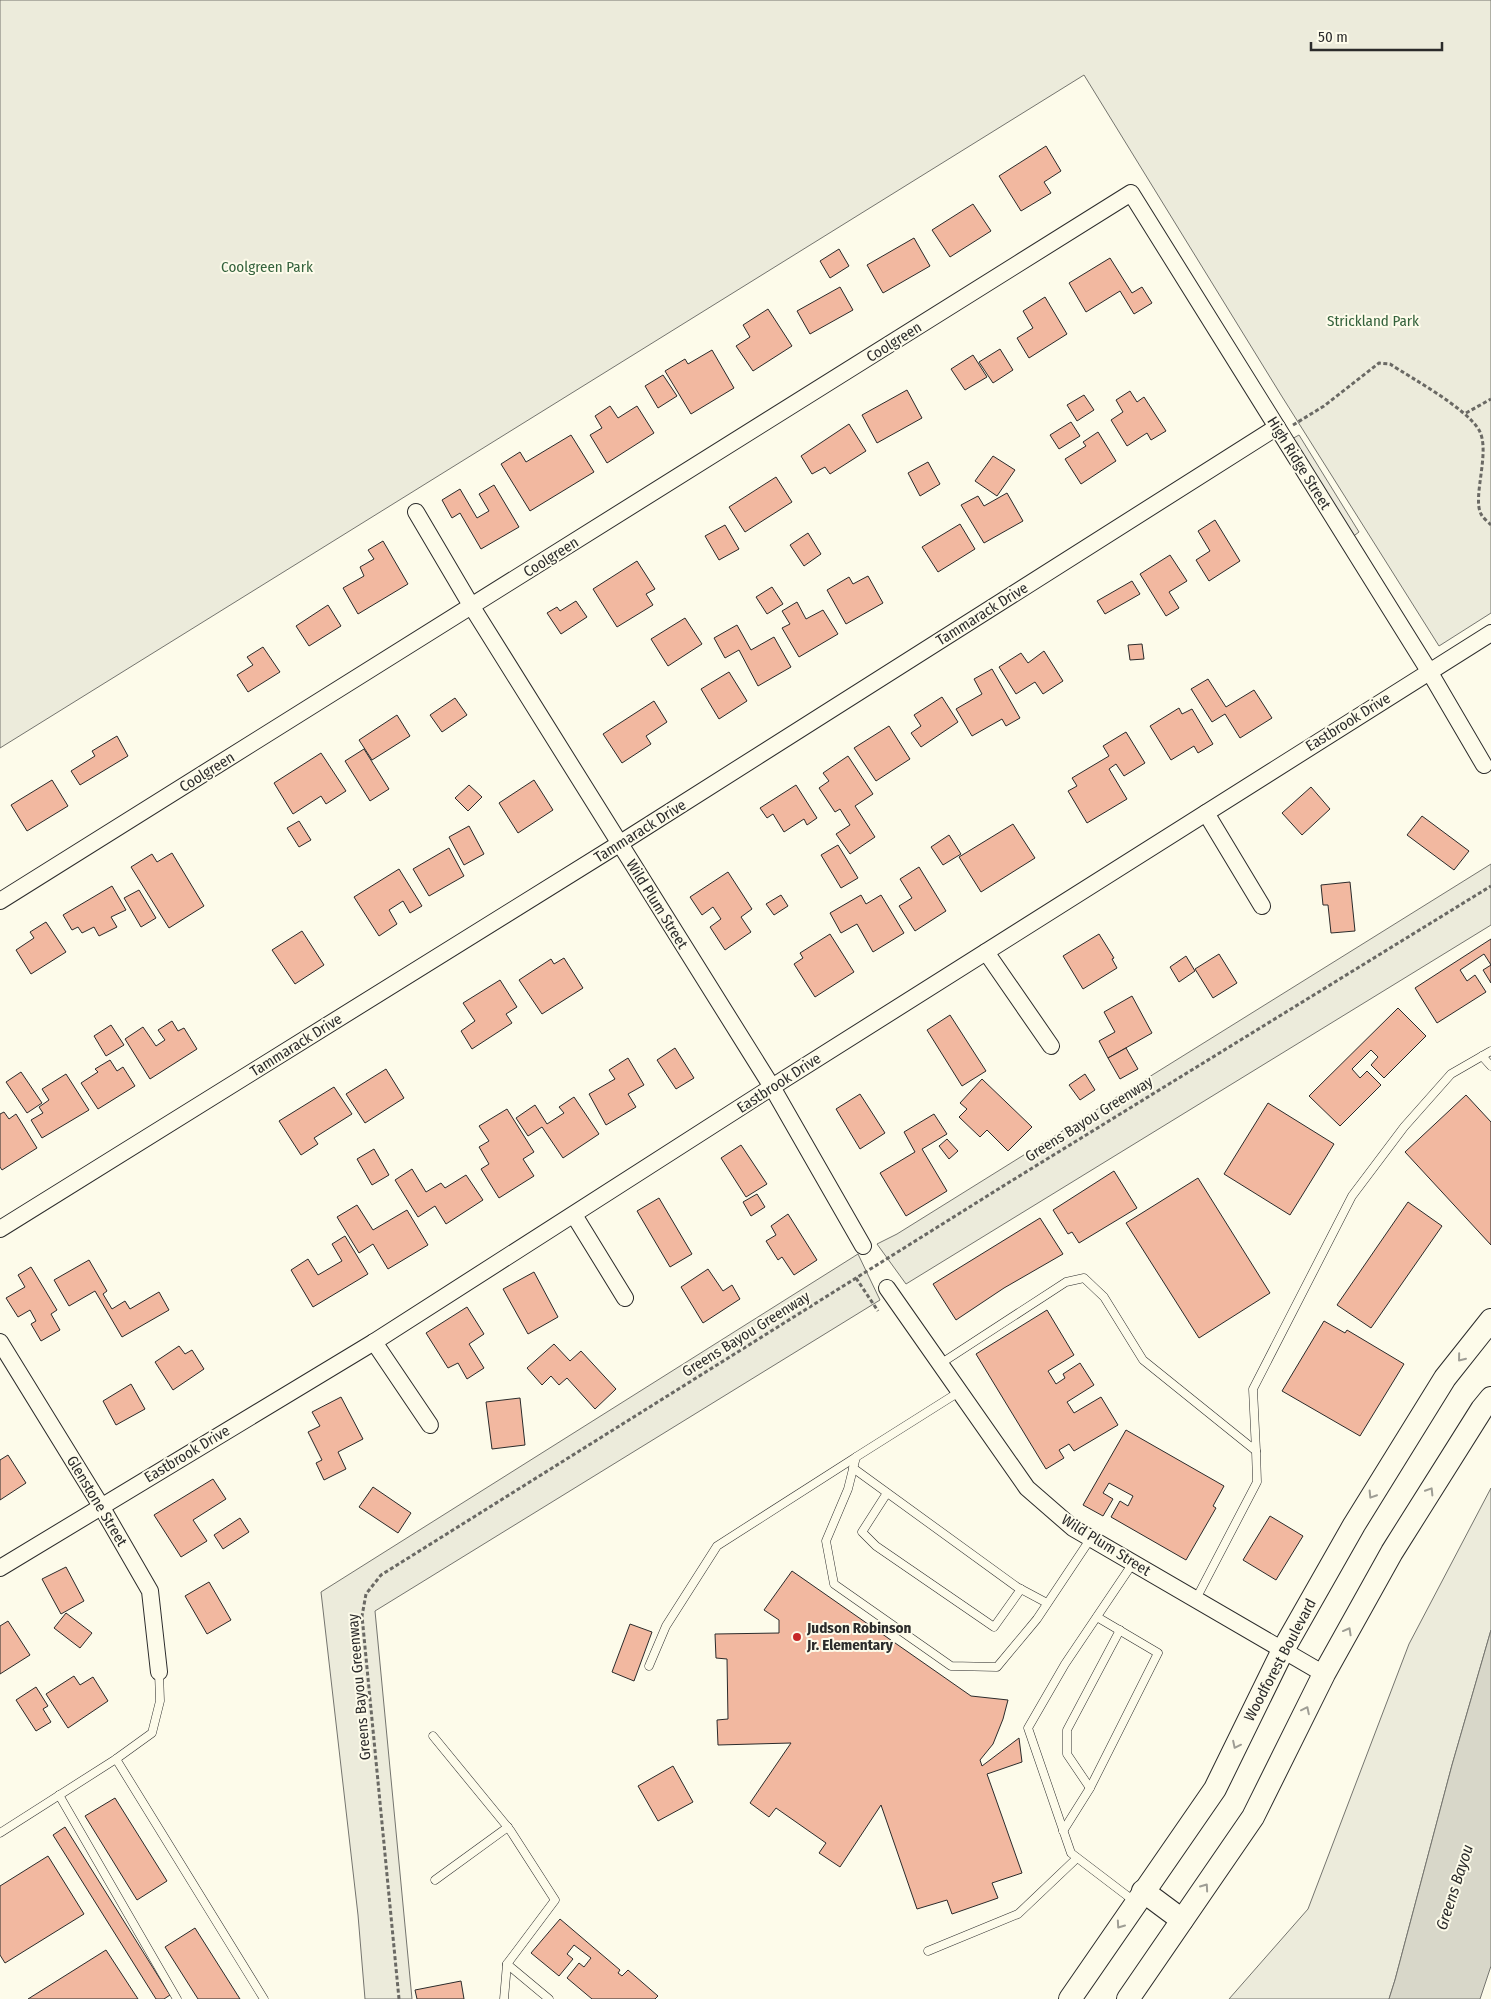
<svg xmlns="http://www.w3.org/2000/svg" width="1491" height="1999" viewBox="0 0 1491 1999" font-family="'Fira Sans Condensed',sans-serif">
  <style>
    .green { fill: #ecebdb; stroke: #74746e }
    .parking { fill: #eceadb; stroke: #74746e }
    .water { fill: #d8d7c9; stroke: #74746e }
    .building { fill: #f2b8a0; stroke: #2b2b2b }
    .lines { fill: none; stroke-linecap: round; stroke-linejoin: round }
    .service-casing { stroke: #2b2b2b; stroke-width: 9 }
    .minor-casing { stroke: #2b2b2b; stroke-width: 18 }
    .secondary-casing { stroke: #2b2b2b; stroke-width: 24 }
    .path { stroke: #6a6964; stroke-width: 3; stroke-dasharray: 4 2.5; stroke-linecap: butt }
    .service { stroke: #fdfbea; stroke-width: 8 }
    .minor { stroke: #fdfbea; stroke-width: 16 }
    .secondary { stroke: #fdfbea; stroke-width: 22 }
    .oneway { stroke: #9e9d94 }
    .poi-dot { fill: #c62828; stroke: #fdfbea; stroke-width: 2 }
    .labels { text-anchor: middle; stroke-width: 4; stroke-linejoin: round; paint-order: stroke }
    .park-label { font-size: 15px; fill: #34623c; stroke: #fdfbea }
    .street-label { font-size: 15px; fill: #2b2b2b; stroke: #fdfbea }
    .poi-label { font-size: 15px; font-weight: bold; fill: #2b2b2b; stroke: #fdfbea; text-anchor: start }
    .water-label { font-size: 16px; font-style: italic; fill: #2b2b2b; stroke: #fdfbea }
  </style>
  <rect width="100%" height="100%" fill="#fdfbea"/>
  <g class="green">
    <path d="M0,0h1491v613l-52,33 -158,-251 -197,-320 -1084,673z"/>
    <path d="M1491,864v61l-585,359 -29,-40 20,-10z"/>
    <path d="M858,1254l22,46 -505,311 37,388h-47l-7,-84 -37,-323z"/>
    <path d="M1491,1488v142l-39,135 -57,215 -6,19h-160l79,-90 101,-265z"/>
  </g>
  <path class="parking" d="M1299,435l60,97 -8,6 -61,-98z"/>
  <path class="water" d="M1491,1630v336l-11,33h-91l6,-19 57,-215z"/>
  <g class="building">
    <path d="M1046,146l15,25 -17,11 7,11 -30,18 -22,-35z"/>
    <path d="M973,204l18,27 -41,26 -18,-27z"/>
    <path d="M914,238l16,28 -47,27 -16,-28z"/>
    <path d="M839,249l10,17 -19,12 -10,-17z"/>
    <path d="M1110,258l22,35 10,-6 10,16 -18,11 -14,-23 -34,21 -17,-29z"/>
    <path d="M840,287l13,23 -43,24 -13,-23z"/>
    <path d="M1045,297l22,37 -38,24 -12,-20 16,-10 -10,-17z"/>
    <path d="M768,309l24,37 -39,25 -17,-25 14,-9 -7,-12z"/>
    <path d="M1000,349l13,21 -20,13 -14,-21z"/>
    <path d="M712,350l22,38 -43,26 -26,-43 20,-12 3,5z"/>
    <path d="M973,355l14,22 -22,13 -14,-21z"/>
    <path d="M663,375l14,21 -19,12 -13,-22z"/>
    <path d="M907,390l15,28 -45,25 -15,-28z"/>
    <path d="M1130,391l7,11 7,-5 22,34 -15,9 -4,-7 -20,13 -16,-26 12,-8 -7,-12z"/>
    <path d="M1084,395l10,15 -17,11 -10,-16z"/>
    <path d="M610,406l8,12 19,-12 17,27 -47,30 -17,-28 12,-7 -7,-12z"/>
    <path d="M1071,422l9,14 -21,13 -9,-14z"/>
    <path d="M849,424l17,27 -36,23 -5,-7 -13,7 -11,-18z"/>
    <path d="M1098,432l18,29 -35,23 -16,-25 21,-13 -3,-4z"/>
    <path d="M571,435l23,37 -64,39 -29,-47 19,-12 6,10z"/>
    <path d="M993,456l22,14 -18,26 -22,-15z"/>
    <path d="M928,462l12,22 -20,12 -12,-23z"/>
    <path d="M776,477l16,25 -47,30 -16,-25z"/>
    <path d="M494,485l25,42 -38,22 -21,-36 -8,5 -10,-18 18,-11 17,29 12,-7 -10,-17z"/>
    <path d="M1007,493l16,28 -39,22 -23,-38 17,-9 6,10z"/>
    <path d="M1215,520l25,41 -31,20 -13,-21 14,-9 -12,-20z"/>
    <path d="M960,524l15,25 -37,23 -16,-25z"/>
    <path d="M725,525l14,24 -20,11 -14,-24z"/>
    <path d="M808,533l13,21 -17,12 -14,-21z"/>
    <path d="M383,541l25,43 -50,30 -15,-26 21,-12 -4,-9 14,-8 -6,-9z"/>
    <path d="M1170,555l17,26 -18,11 10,16 -13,8 -26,-42z"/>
    <path d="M637,561l18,28 -9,5 7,11 -36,22 -24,-38z"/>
    <path d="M868,576l15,27 -37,21 -19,-34 22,-13 4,7z"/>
    <path d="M1132,581l8,13 -35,20 -8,-13z"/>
    <path d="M772,587l11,17 -16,10 -11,-17z"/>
    <path d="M576,601l11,16 -26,17 -14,-21 10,-6 3,4z"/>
    <path d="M797,602l9,17 17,-9 15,24 -39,23 -17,-29 8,-4 -8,-13z"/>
    <path d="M328,605l13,21 -32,20 -13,-20z"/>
    <path d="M685,618l17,26 -34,22 -17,-27z"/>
    <path d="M737,625l14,25 23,-13 17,30 -33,19 -19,-36 -14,8 -11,-20z"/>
    <path d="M1142,644l2,15 -14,1 -2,-15z"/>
    <path d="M263,647l17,25 -32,20 -11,-17 16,-10 -6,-8z"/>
    <path d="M1044,651l19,30 -20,13 -8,-12 -19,12 -17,-27 22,-14 7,10z"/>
    <path d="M992,669l28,49 -14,8 -4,-7 -30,17 -16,-27 26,-15 -8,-15z"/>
    <path d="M729,672l18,29 -28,18 -18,-30z"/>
    <path d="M1208,679l18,28 28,-17 18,28 -32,20 -15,-24 -13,8 -21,-33z"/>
    <path d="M942,697l16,25 -37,25 -10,-14 10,-7 -7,-11z"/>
    <path d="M455,698l12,17 -25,17 -12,-17z"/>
    <path d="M654,701l13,21 -21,14 5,8 -29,19 -19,-29z"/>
    <path d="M1179,708l3,6 10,-5 21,35 -15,9 -4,-7 -23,14 -21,-34z"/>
    <path d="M397,715l13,21 -38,24 -13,-20z"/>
    <path d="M889,726l21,33 -34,22 -22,-33z"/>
    <path d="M1126,732l19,31 -21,13 -8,-12 -7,5 18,30 -40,24 -19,-32 9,-5 -5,-8 37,-22 -6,-10z"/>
    <path d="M117,736l11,20 -48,29 -9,-14 24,-15 -3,-5z"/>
    <path d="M364,749l25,40 -19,12 -25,-40z"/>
    <path d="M321,753l25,38 -20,13 -5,-8 -28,18 -19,-31z"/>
    <path d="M848,756l25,38 -18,12 20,31 -25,17 -14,-20 14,-9 -10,-16 -5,3 -16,-24 10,-7 -6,-8z"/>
    <path d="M52,780l16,26 -41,25 -16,-26z"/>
    <path d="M534,780l19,30 -35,23 -19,-30z"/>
    <path d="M469,785l13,12 -14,14 -13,-13z"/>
    <path d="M796,785l21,33 -10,7 -3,-6 -20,13 -11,-18 -6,4 -7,-10z"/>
    <path d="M1311,787l19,22 -28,26 -20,-22z"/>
    <path d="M1422,816l47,35 -15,19 -47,-35z"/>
    <path d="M299,821l12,19 -12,7 -12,-19z"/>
    <path d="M1013,824l22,34 -54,34 -22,-35z"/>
    <path d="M469,826l15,28 -20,11 -15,-28z"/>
    <path d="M949,835l12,19 -18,11 -12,-18z"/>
    <path d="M838,845l20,33 -17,10 -20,-33z"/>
    <path d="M449,848l15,28 -35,20 -16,-27z"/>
    <path d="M172,853l32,53 -35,22 -38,-61 21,-13 5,8z"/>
    <path d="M919,867l27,44 -31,20 -16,-25 13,-8 -12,-19z"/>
    <path d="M399,869l23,37 -12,7 -7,-12 -14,9 8,14 -18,12 -25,-39z"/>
    <path d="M728,872l24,37 -11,8 10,15 -26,18 -15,-23 11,-8 -8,-12 -11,8 -12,-18z"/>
    <path d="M1350,882l5,49 -24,2 -3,-28h-5l-2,-20z"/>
    <path d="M112,886l14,24 -15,7 6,10 -18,9 -5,-9 -12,6 -4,-6 -6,3 -9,-15z"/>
    <path d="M139,890l17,28 -15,9 -17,-29z"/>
    <path d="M781,895l7,11 -14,9 -8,-11z"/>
    <path d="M861,895l5,9 15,-9 23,38 -31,19 -16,-28 -16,9 -11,-20z"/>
    <path d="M46,922l20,30 -35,22 -15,-24 18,-12 -4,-6z"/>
    <path d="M302,931l22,34 -29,19 -23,-34z"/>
    <path d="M830,934l24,38 -39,25 -21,-33 9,-6 -3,-5z"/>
    <path d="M1099,934l15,24 -2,1 5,9 -34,21 -20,-33z"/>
    <path d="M1491,939v26l-7,-11 -24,16 7,11 8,-6 11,17 -49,31 -22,-35z"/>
    <path d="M1219,954l18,29 -24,15 -18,-29z"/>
    <path d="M1186,956l9,15 -16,11 -9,-15z"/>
    <path d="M564,958l19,30 -41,26 -23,-34 32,-21 3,5z"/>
    <path d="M1491,965v18l-8,-13z"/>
    <path d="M500,980l17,27 -11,7 6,9 -40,26 -11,-18 14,-10 -12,-18z"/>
    <path d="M1132,996l20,37 -44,25 -9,-17 16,-9 -11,-20z"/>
    <path d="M1398,1008l28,28 -42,42 -13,-13 7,-8 -7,-7 -19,19 8,9 7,-7 14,14 -41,41 -31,-30z"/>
    <path d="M950,1015l36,56 -24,15 -35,-56z"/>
    <path d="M172,1021l6,10 6,-3 13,21 -47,30 -25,-40 18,-12 13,19 9,-6 -7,-10z"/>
    <path d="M111,1025l13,20 -18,11 -12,-20z"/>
    <path d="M675,1048l19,30 -18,11 -19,-29z"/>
    <path d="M1126,1048l12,21 -18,10 -12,-21z"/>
    <path d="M628,1058l16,27 -16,9 8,13 -30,18 -17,-31 26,-15 -6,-9z"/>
    <path d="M110,1060l7,11 6,-4 12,19 -37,23 -17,-26 17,-11 -3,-3z"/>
    <path d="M386,1069l18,29 -39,25 -19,-29z"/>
    <path d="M21,1072l21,31 -15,10 -21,-31z"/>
    <path d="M66,1074l23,36 -47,28 -11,-18 12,-7 -4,-6 10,-7 -7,-11z"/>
    <path d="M1085,1074l10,16 -15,10 -11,-15z"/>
    <path d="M982,1079l50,48 -24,24 -21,-21 -7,7 -21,-20 8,-8 -7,-6z"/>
    <path d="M334,1087l18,27 -38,24 4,6 -17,11 -22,-34z"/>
    <path d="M860,1094l25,39 -25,16 -24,-40z"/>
    <path d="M1466,1095l25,27v123l-86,-93z"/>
    <path d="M574,1097l25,37 -36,24 -21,-31 -14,9 -12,-18 19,-13 12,19 17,-11 -5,-6z"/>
    <path d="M1268,1103l66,41 -44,71 -66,-41z"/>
    <path d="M507,1109l27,43 -11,7 11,17 -35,22 -18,-29 8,-5 -10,-17 10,-6 -10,-15z"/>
    <path d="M4,1112l5,7 7,-5 21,34 -35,22 -2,-3v-53z"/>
    <path d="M934,1114l13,20 -25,15 25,42 -41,25 -26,-43 35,-21 -11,-20z"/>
    <path d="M947,1139l11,12 -9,8 -10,-13z"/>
    <path d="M741,1145l26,39 -21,13 -25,-39z"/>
    <path d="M374,1149l15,26 -17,10 -15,-26z"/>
    <path d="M412,1169l14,23 15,-9 4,5 21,-13 17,25 -37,24 -11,-18 -17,11 -23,-37z"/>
    <path d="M1114,1171l23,37 -58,35 -7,-11 -4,2 -15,-24z"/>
    <path d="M1198,1178l72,115 -71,45 -73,-115z"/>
    <path d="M757,1194l8,13 -14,9 -8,-14z"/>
    <path d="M659,1198l33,56 -22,13 -33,-56z"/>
    <path d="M1408,1202l34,24 -71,102 -34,-23z"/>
    <path d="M357,1205l16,25 34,-20 21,35 -40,24 -15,-25 -14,9 -22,-36z"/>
    <path d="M788,1214l29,46 -23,15 -12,-18 -4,3 -12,-19 10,-6 -5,-9z"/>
    <path d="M1040,1218l23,36 -59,34 -48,32 -23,-36z"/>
    <path d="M345,1236l23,38 -55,33 -22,-37 17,-11 10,16 24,-14 -10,-17z"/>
    <path d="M89,1260l18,31 -4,3 9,15 13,-8 5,8 29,-17 10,18 -47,27 -27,-46 -26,15 -15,-26z"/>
    <path d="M31,1267l26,43 -6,4 9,16 -19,11 -10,-17 5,-3 -6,-11 -12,7 -12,-19 19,-11 -7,-12z"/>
    <path d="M708,1269l15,22 9,-6 8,14 -37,24 -22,-36z"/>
    <path d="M534,1272l24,45 -30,17 -25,-45z"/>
    <path d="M467,1307l17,27 -15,10 15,24 -17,11 -9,-16 -10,5 -22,-35z"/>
    <path d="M1047,1310l27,45 -26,16 8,13 9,-6 -2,-4 17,-11 14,22 -27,17 7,11 27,-16 17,28 -44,26 -5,-7 -10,6 5,8 -18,11 -70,-115z"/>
    <path d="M1324,1321l21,12 2,-3 57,34 -44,72 -78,-45z"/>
    <path d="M554,1344l16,17 11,-10 35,38 -21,20 -28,-31 -8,7 -8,-9 -9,9 -15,-17z"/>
    <path d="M179,1346l6,8 7,-4 12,19 -31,21 -18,-28z"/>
    <path d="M131,1384l14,25 -29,16 -13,-24z"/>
    <path d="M341,1397l22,42 -25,13 8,17 -22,11 -8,-17 6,-3 -14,-28 12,-6 -8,-14z"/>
    <path d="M520,1398l5,47 -33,4 -6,-47z"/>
    <path d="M1126,1430l98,56 -11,20 3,2 -30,52 -75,-43 9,-16 8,5 5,-10 -24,-13 -6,10 10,6 -10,17 -20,-11z"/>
    <path d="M8,1455l18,28 -26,17v-40z"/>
    <path d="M213,1479l13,20 -33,21 14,21 -26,16 -27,-42z"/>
    <path d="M373,1487l38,26 -13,20 -39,-26z"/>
    <path d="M1270,1516l33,20 -27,44 -33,-20z"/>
    <path d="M240,1518l9,14 -26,17 -9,-14z"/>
    <path d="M66,1567l18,34 -23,13 -19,-35z"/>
    <path d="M792,1571l179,125 37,4 -5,19 -10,25 -13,16 2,6 37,-28 3,24 -35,12 35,99 -30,10 6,15 -46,16 -5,-14 -30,9 -36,-104 -41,62 -21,-14 7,-10 -50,-35 -7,9 -19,-14 41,-60 -73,2 -1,-25 11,-1 -1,-60 -11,-1 -1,-24 64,-1v-13l-15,-10z"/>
    <path d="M209,1582l22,38 -24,14 -22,-38z"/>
    <path d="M66,1613l26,20 -12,15 -26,-20z"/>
    <path d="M8,1621l22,34 -30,19v-48z"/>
    <path d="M630,1624l22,8 -18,49 -22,-9z"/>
    <path d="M74,1676l6,9 13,-8 15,24 -40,27 -22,-34z"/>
    <path d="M36,1687l12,19 -5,3 8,13 -15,9 -20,-31z"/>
    <path d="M673,1766l20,36 -35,19 -20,-35z"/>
    <path d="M115,1798l52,83 -30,19 -52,-84z"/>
    <path d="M65,1827l105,168 -6,4h-8l-103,-164z"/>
    <path d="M48,1856l36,58 -79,49 -5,-8v-69z"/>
    <path d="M560,1919l60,51 -2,3 4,3 6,-6 30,26 -3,3h-63l-25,-21 12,-15 5,4 7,-9 -17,-13 -7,9 6,5 -14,17 -28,-23z"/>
    <path d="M195,1928l45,71h-42l-33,-52z"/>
    <path d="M106,1950l32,49h-110z"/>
    <path d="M461,1981l3,18h-47l-2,-9z"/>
  </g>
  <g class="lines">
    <g class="service-casing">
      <g id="service">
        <path d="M1482,1056l9,10"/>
        <path d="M940,1364l126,-82 18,-4 20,19 39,63 113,91 -3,-62 99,-193 52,-69 47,-53 40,-23"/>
        <path d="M959,1392l-103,65 -8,32 -22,52 8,43 117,82 46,1 40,-48 54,-81"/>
        <path d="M853,1468l164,119 30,16"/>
        <path d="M887,1493l-25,39 14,14 118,81 27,-38"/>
        <path d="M1133,1563l-68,101 -37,64 43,125 63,48"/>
        <path d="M1196,1599l61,-117 -1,-31"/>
        <path d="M649,1666l17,-40 51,-80 139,-89"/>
        <path d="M433,1736l77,94 45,70 -48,64 42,35"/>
        <path d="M116,1759l148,240"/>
        <path d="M1090,1788l-23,-34v-24l53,-100"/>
        <path d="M59,1795l118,204"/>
        <path d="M1063,1831l27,-43 68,-135 -61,-36"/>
        <path d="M0,1833l116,-74 36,-26 8,-32 -1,-29"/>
        <path d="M435,1880l73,-53"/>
        <path d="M928,1951l90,-37 59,-56"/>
        <path d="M504,1999l3,-35"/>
      </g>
    </g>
    <g class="minor-casing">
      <g id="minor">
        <path d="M416,512l56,95 300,480 91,159"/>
        <path d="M1206,813l56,93"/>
        <path d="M0,901l1131,-708 298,478 55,94"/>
        <path d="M986,952l65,94"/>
        <path d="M574,1215l51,83"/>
        <path d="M0,1229l619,-385 658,-417"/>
        <path d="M887,1288l140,200 46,40 251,146"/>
        <path d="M0,1342l101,164 49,85 9,81"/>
        <path d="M374,1342l56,83"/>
        <path d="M0,1568l374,-226 398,-255 719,-454"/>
      </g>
    </g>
    <g class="secondary-casing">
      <g id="secondary">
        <path d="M1143,1891l39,29"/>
        <path d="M1070,1999l145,-210 68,-139 71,-125 91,-147 46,-58"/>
        <path d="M1128,1999l125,-182 71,-143 68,-122 90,-143 9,-11"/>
      </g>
    </g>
    <g class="path">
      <path d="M1466,413l25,-14"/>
      <path d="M1293,425l31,-19 55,-43 11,1c23,15 76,44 89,66 12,21 -7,67 2,84 2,4 7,8 10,11"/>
      <path d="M856,1278l22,33"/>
      <path d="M399,1999l-37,-383 4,-22 15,-19 627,-392 483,-297"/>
    </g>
    <use href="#service" class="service"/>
    <use href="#minor" class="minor"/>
    <use href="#secondary" class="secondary"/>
  </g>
  <defs><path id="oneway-chevron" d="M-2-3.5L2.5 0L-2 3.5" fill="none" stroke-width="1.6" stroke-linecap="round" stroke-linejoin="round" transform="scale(1.25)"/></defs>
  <g class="oneway">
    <use href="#oneway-chevron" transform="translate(1461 1358) rotate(129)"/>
    <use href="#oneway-chevron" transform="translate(1430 1491) rotate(-58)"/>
    <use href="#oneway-chevron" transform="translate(1372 1495) rotate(122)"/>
    <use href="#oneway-chevron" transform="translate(1348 1631) rotate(-61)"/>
    <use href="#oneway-chevron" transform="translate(1306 1710) rotate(-64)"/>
    <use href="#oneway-chevron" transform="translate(1236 1745) rotate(116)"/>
    <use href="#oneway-chevron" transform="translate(1205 1887) rotate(-55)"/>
    <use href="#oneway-chevron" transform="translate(1120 1925) rotate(125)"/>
  </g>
  <circle class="poi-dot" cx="797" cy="1637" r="5"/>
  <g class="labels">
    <g class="park-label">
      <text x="267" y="272">Coolgreen Park</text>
      <text x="1373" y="326">Strickland Park</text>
    </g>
    <g class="street-label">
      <text transform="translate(894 342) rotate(-32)" y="5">Coolgreen</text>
      <text transform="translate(1299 463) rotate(58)" y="5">High Ridge Street</text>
      <text transform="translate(551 557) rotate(-32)" y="5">Coolgreen</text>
      <text transform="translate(982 614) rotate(-32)" y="5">Tammarack Drive</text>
      <text transform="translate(1348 722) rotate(-32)" y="5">Eastbrook Drive</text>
      <text transform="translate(207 772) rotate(-32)" y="5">Coolgreen</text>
      <text transform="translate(640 831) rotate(-32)" y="5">Tammarack Drive</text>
      <text transform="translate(657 904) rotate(58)" y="5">Wild Plum Street</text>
      <text transform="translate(296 1045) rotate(-32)" y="5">Tammarack Drive</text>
      <text transform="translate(779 1083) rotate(-33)" y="5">Eastbrook Drive</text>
      <text transform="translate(1089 1119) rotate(-32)" y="5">Greens Bayou Greenway</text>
      <text transform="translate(746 1334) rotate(-32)" y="5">Greens Bayou Greenway</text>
      <text transform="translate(187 1454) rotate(-31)" y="5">Eastbrook Drive</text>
      <text transform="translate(97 1501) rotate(59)" y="5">Glenstone Street</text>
      <text transform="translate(1106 1545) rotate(32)" y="5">Wild Plum Street</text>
      <text transform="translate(1280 1660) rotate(-62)" y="5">Woodforest Boulevard</text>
      <text transform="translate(359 1687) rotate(-95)" y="5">Greens Bayou Greenway</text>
    </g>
    <g class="poi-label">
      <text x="807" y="1633">Judson Robinson<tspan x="807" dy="17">Jr. Elementary</tspan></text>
    </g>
    <g class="water-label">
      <text transform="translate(1454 1887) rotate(-72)" y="6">Greens Bayou</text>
    </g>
  </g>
  <path d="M1311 42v8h131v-8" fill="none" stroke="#2b2b2b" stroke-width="2.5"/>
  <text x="1318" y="42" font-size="15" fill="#2b2b2b" stroke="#fdfbea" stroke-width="4" paint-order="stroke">50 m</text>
</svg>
